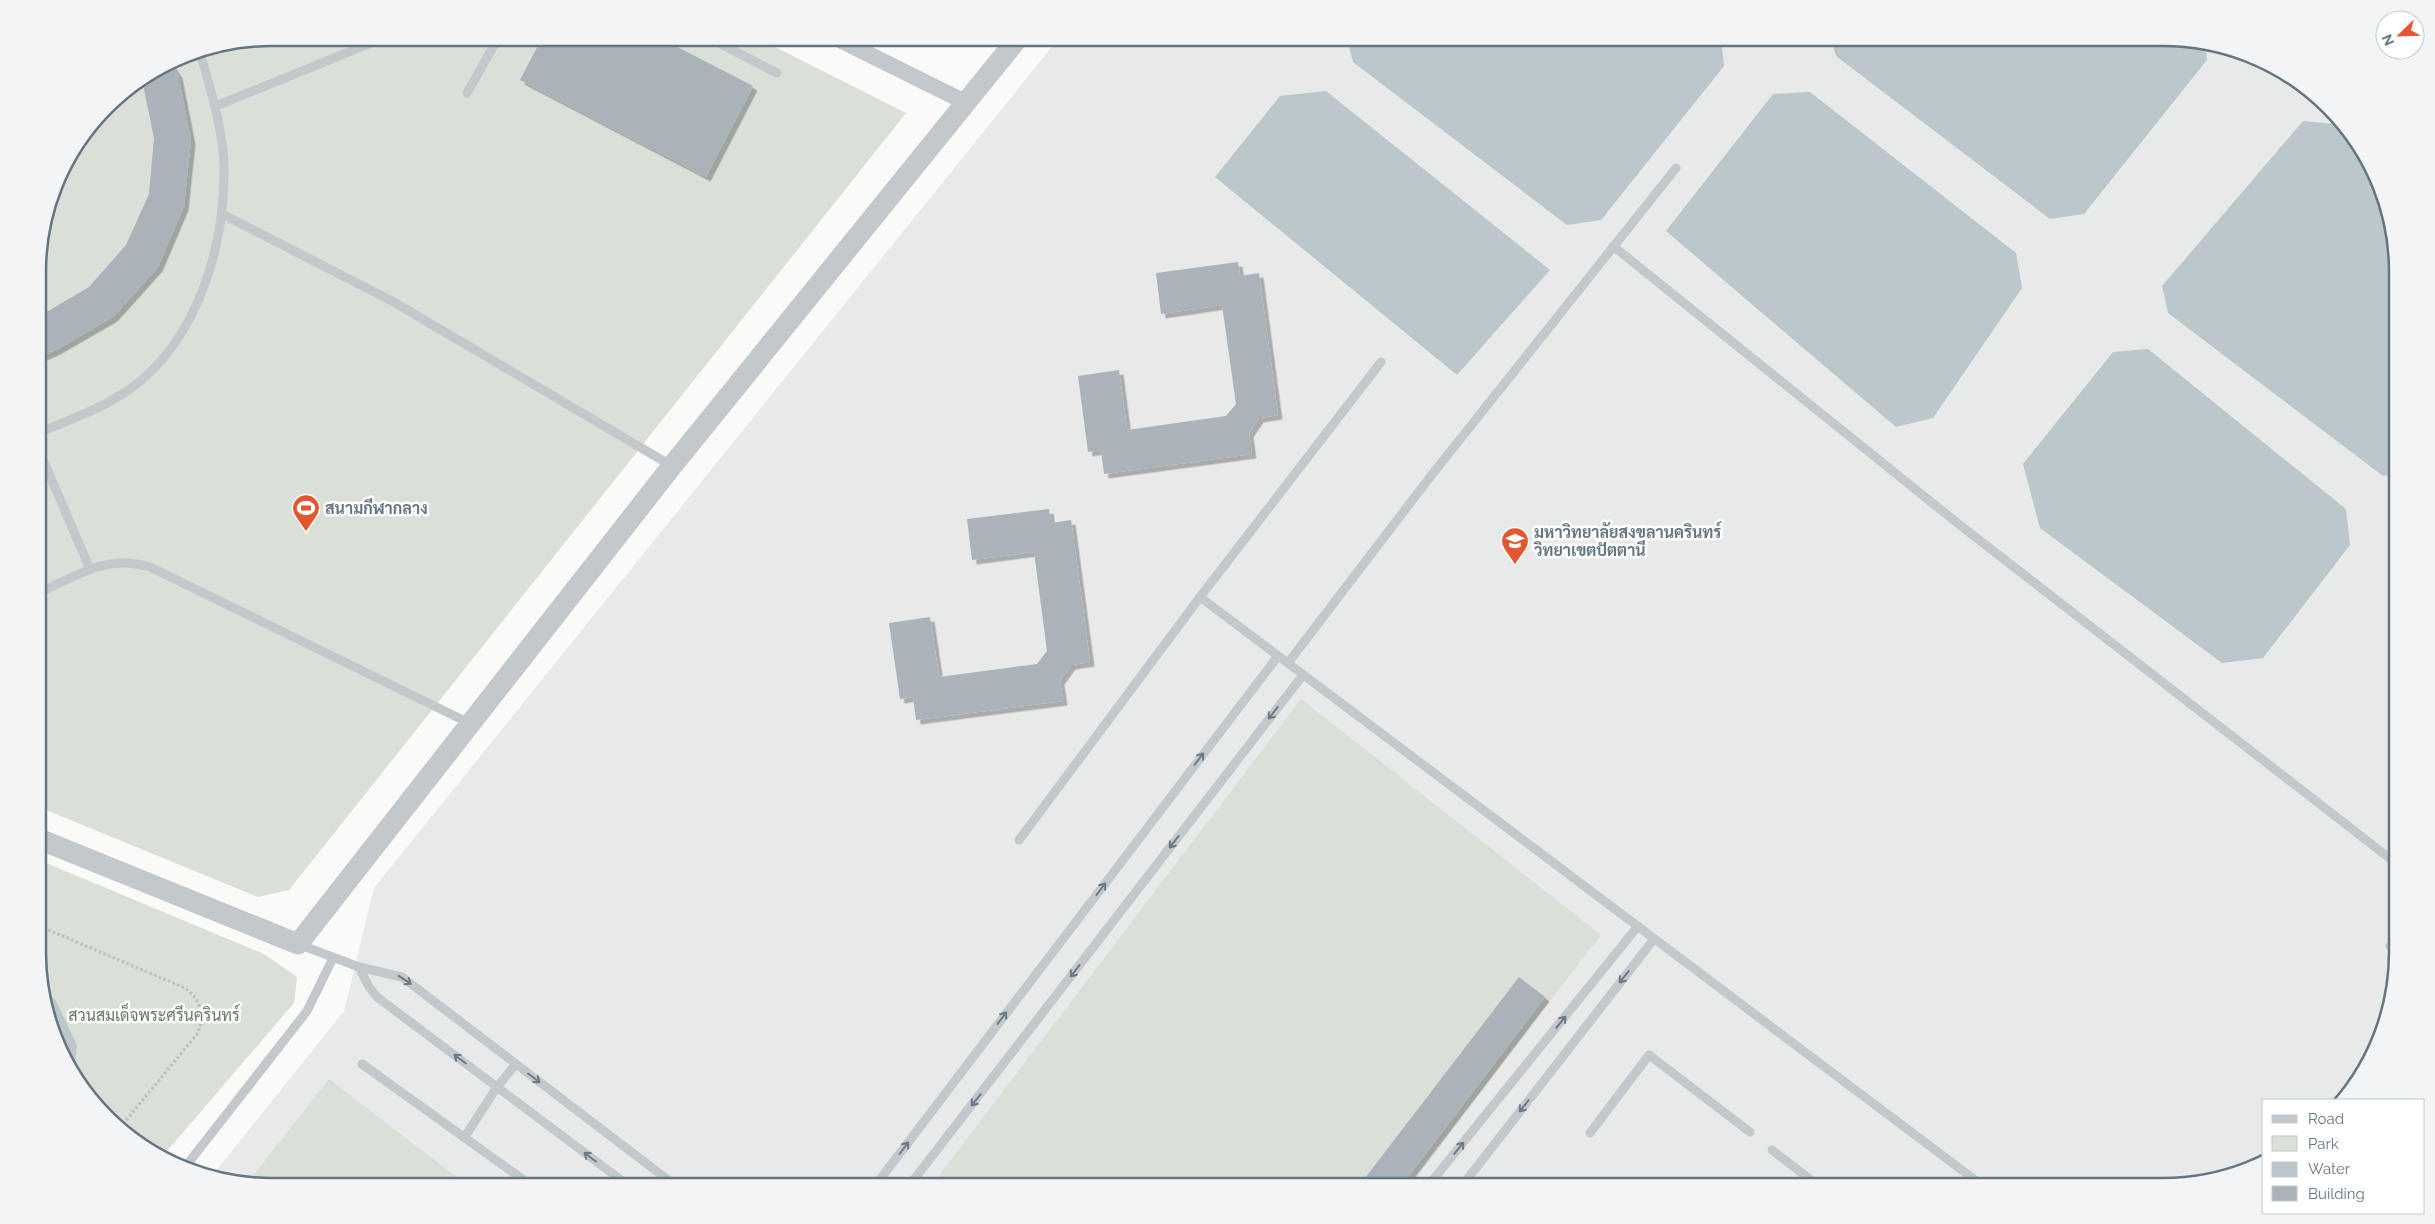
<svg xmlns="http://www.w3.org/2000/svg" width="2435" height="1224" viewBox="0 0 2435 1224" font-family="Raleway,Sarabun,sans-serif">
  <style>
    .built { fill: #e8e9e9 }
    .green { fill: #dadfd7 }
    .water { fill: #bbc7cb }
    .building { fill: #aab3b9; filter: url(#shadow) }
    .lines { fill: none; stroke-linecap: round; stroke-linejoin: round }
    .path { stroke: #bbbfc2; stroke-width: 3; stroke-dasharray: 2.5 2.5; stroke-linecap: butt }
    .service { stroke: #c3c8cc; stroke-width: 9 }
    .minor { stroke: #c3c8cc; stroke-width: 16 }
    .tertiary { stroke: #c3c8cc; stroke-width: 21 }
    .oneway { stroke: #6a7a87 }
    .labels { text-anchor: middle; stroke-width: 5; stroke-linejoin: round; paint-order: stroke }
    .poi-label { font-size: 16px; font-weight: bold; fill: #657683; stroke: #fff; text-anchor: start }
    .park-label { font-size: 16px; fill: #687a64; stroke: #fff }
    .rim { fill: none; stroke: #657683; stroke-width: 2.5 }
  </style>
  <defs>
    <filter id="shadow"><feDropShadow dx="4.5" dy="4.5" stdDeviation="0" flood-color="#0004"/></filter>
  </defs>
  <rect width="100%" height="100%" fill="#fafaf8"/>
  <path class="built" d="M1059,38h1103l104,24 83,68 31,53 16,59 1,710 -24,103 -30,45h-79v61l-26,13 -60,12h-1905l-59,-13 130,-162 30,-123z"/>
  <g class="green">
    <path d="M273,38h484l149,75 -617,777 -31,7 -219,-90 -1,-550 24,-89 55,-72 66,-41z"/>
    <path d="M1301,699l300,236 -194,251h-476z"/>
    <path d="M39,860l225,94 33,23 -3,26 -132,154 -76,-63 -31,-53 -15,-59z"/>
    <path d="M329,1079l139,107h-195l-24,-5z"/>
  </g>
  <g class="water">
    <path d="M1347,38h374l3,28 -123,154 -34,5 -214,-163z"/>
    <path d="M1831,38h331l44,10 1,12 -123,154 -34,5 -214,-163z"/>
    <path d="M1326,91l224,179 -93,105 -242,-198 65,-81z"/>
    <path d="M1810,92l206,161 6,35 -89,130 -37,9 -230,-196 107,-137z"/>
    <path d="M2303,121l33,3 19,15 25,44 16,59v232l-13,2 -215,-163 -6,-27z"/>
    <path d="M2148,349l198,160 4,36 -87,113 -41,5 -182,-135 -17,-64 90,-112z"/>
    <path d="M42,991l13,8 22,46 -3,28 -19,-32z"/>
  </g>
  <g class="building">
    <path d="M542,38h118l93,48 -47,91 -186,-97z"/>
    <path d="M171,63l7,11 13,66 -7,66 -26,61 -45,50 -57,33 -18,8v-41l51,-30 37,-42 23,-51 5,-56 -12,-58z"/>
    <path d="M1238,262l2,14 19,-3 19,142 -19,3 -10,15 3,21 -148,20 -3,-24 -13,2 -10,-76 41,-6 8,60 99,-14 10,-12 -14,-99 -61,9 -5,-41z"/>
    <path d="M1049,509l2,14 20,-3 19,142 -19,3 -11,15 3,21 -147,19 -3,-23 -13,2 -11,-76 41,-6 9,60 98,-13 10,-13 -13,-99 -62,8 -5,-41z"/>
    <path d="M1519,977l26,20 -144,189h-42z"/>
  </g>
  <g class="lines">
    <path class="path" d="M39,926l146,62c16,12 20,26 13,45l-75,91"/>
    <g class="service">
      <path d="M709,38l68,35"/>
      <path d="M467,93l31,-55"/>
      <path d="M216,106l167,-68"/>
      <path d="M222,214l170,87 280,165"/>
      <path d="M1613,246l343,276 441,342"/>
      <path d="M38,433c31,-13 65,-25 92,-44 68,-49 95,-143 94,-222 -1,-39 -14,-78 -24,-115"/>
      <path d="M38,448l52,121"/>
      <path d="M39,593c39,-18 67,-39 111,-26l319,156"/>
      <path d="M1200,597l783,589"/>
      <path d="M1288,663l142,-186 246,-309"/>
      <path d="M1019,840l181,-243 181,-235"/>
      <path d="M298,944l61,23 43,10 274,209"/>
      <path d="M2390,946l7,5"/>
      <path d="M359,967l10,20 8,10 252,189"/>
      <path d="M362,1064l170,122"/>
      <path d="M1590,1133l59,-78 101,77"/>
      <path d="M464,1138l33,-51 19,-23"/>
      <path d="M1772,1150l44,34 30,2"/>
      <path d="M186,1166l121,-155 26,-53"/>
      <path d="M875,1186l403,-530"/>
      <path d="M909,1186l394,-511"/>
      <path d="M1428,1186l210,-260"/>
      <path d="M1462,1186l192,-247"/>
    </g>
    <path class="minor" d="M836,38l131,65"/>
    <path class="tertiary" d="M39,839l259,105 374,-478 346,-428"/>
  </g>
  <defs><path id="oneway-shaft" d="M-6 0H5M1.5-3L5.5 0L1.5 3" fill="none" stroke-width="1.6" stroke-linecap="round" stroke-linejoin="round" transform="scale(1.25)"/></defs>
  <g class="oneway">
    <use href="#oneway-shaft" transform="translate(1273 713) rotate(128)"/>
    <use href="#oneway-shaft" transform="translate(1199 759) rotate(-53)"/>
    <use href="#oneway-shaft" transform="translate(1174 842) rotate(128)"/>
    <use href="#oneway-shaft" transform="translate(1101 889) rotate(-53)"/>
    <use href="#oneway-shaft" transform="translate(1075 971) rotate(128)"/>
    <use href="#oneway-shaft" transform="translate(1624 977) rotate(128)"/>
    <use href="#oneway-shaft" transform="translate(405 980) rotate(33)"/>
    <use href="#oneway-shaft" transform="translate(1002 1018) rotate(-53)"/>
    <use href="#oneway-shaft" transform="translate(1561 1022) rotate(-51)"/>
    <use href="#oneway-shaft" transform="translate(460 1059) rotate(-143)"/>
    <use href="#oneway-shaft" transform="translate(534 1078) rotate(37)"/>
    <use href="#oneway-shaft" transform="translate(976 1100) rotate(128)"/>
    <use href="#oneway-shaft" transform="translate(1524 1106) rotate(128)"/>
    <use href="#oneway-shaft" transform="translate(904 1148) rotate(-53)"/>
    <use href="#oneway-shaft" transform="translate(1459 1148) rotate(-51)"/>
    <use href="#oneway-shaft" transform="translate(590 1157) rotate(-143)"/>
  </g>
  <defs>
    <g id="stadium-pin" transform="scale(1.4375)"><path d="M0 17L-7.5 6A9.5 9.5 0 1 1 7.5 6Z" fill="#e4572e" stroke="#fff"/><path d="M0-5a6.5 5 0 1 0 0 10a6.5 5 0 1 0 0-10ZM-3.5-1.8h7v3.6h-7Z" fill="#fff"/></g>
    <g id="university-pin" transform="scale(1.4375)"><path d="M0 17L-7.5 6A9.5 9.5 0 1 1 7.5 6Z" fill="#e4572e" stroke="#fff"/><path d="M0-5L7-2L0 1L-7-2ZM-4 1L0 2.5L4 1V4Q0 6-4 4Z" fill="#fff"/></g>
  </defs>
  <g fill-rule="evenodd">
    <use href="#stadium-pin" x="306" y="508"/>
    <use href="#university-pin" x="1515" y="541"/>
  </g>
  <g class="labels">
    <g class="poi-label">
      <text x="325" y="514">สนามกีฬากลาง</text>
      <text x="1534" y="538">มหาวิทยาลัยสงขลานครินทร์<tspan x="1534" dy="18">วิทยาเขตปัตตานี</tspan></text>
    </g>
    <g class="park-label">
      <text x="154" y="1021">สวนสมเด็จพระศรีนครินทร์</text>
    </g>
  </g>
  <path d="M0 0H2435V1224H0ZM272 46H2163A226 226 0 0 1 2389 272V952A226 226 0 0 1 2163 1178H272A226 226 0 0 1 46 952V272A226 226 0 0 1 272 46Z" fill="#f3f4f5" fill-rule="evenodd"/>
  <path class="rim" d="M272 46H2163A226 226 0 0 1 2389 272V952A226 226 0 0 1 2163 1178H272A226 226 0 0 1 46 952V272A226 226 0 0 1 272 46Z"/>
  <rect x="2262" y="1099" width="162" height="115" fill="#ffffff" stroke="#c1c8cd"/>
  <rect x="2272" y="1115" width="25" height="8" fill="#c3c8cc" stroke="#c1c8cd"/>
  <text x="2308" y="1124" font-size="15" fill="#657683">Road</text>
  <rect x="2272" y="1136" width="25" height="15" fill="#dadfd7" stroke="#c1c8cd"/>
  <text x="2308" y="1149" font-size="15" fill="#657683">Park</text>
  <rect x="2272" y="1162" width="25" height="15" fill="#bbc7cb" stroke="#c1c8cd"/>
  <text x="2308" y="1174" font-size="15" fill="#657683">Water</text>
  <rect x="2272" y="1186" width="25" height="15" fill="#aab3b9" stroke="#c1c8cd"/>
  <text x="2308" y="1199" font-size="15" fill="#657683">Building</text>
  <g transform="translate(2400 35) rotate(247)"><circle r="24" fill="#ffffff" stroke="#c1c8cd"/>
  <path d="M0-4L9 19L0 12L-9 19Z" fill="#e4572e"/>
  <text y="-8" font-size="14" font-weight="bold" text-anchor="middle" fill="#657683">N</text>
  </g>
</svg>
